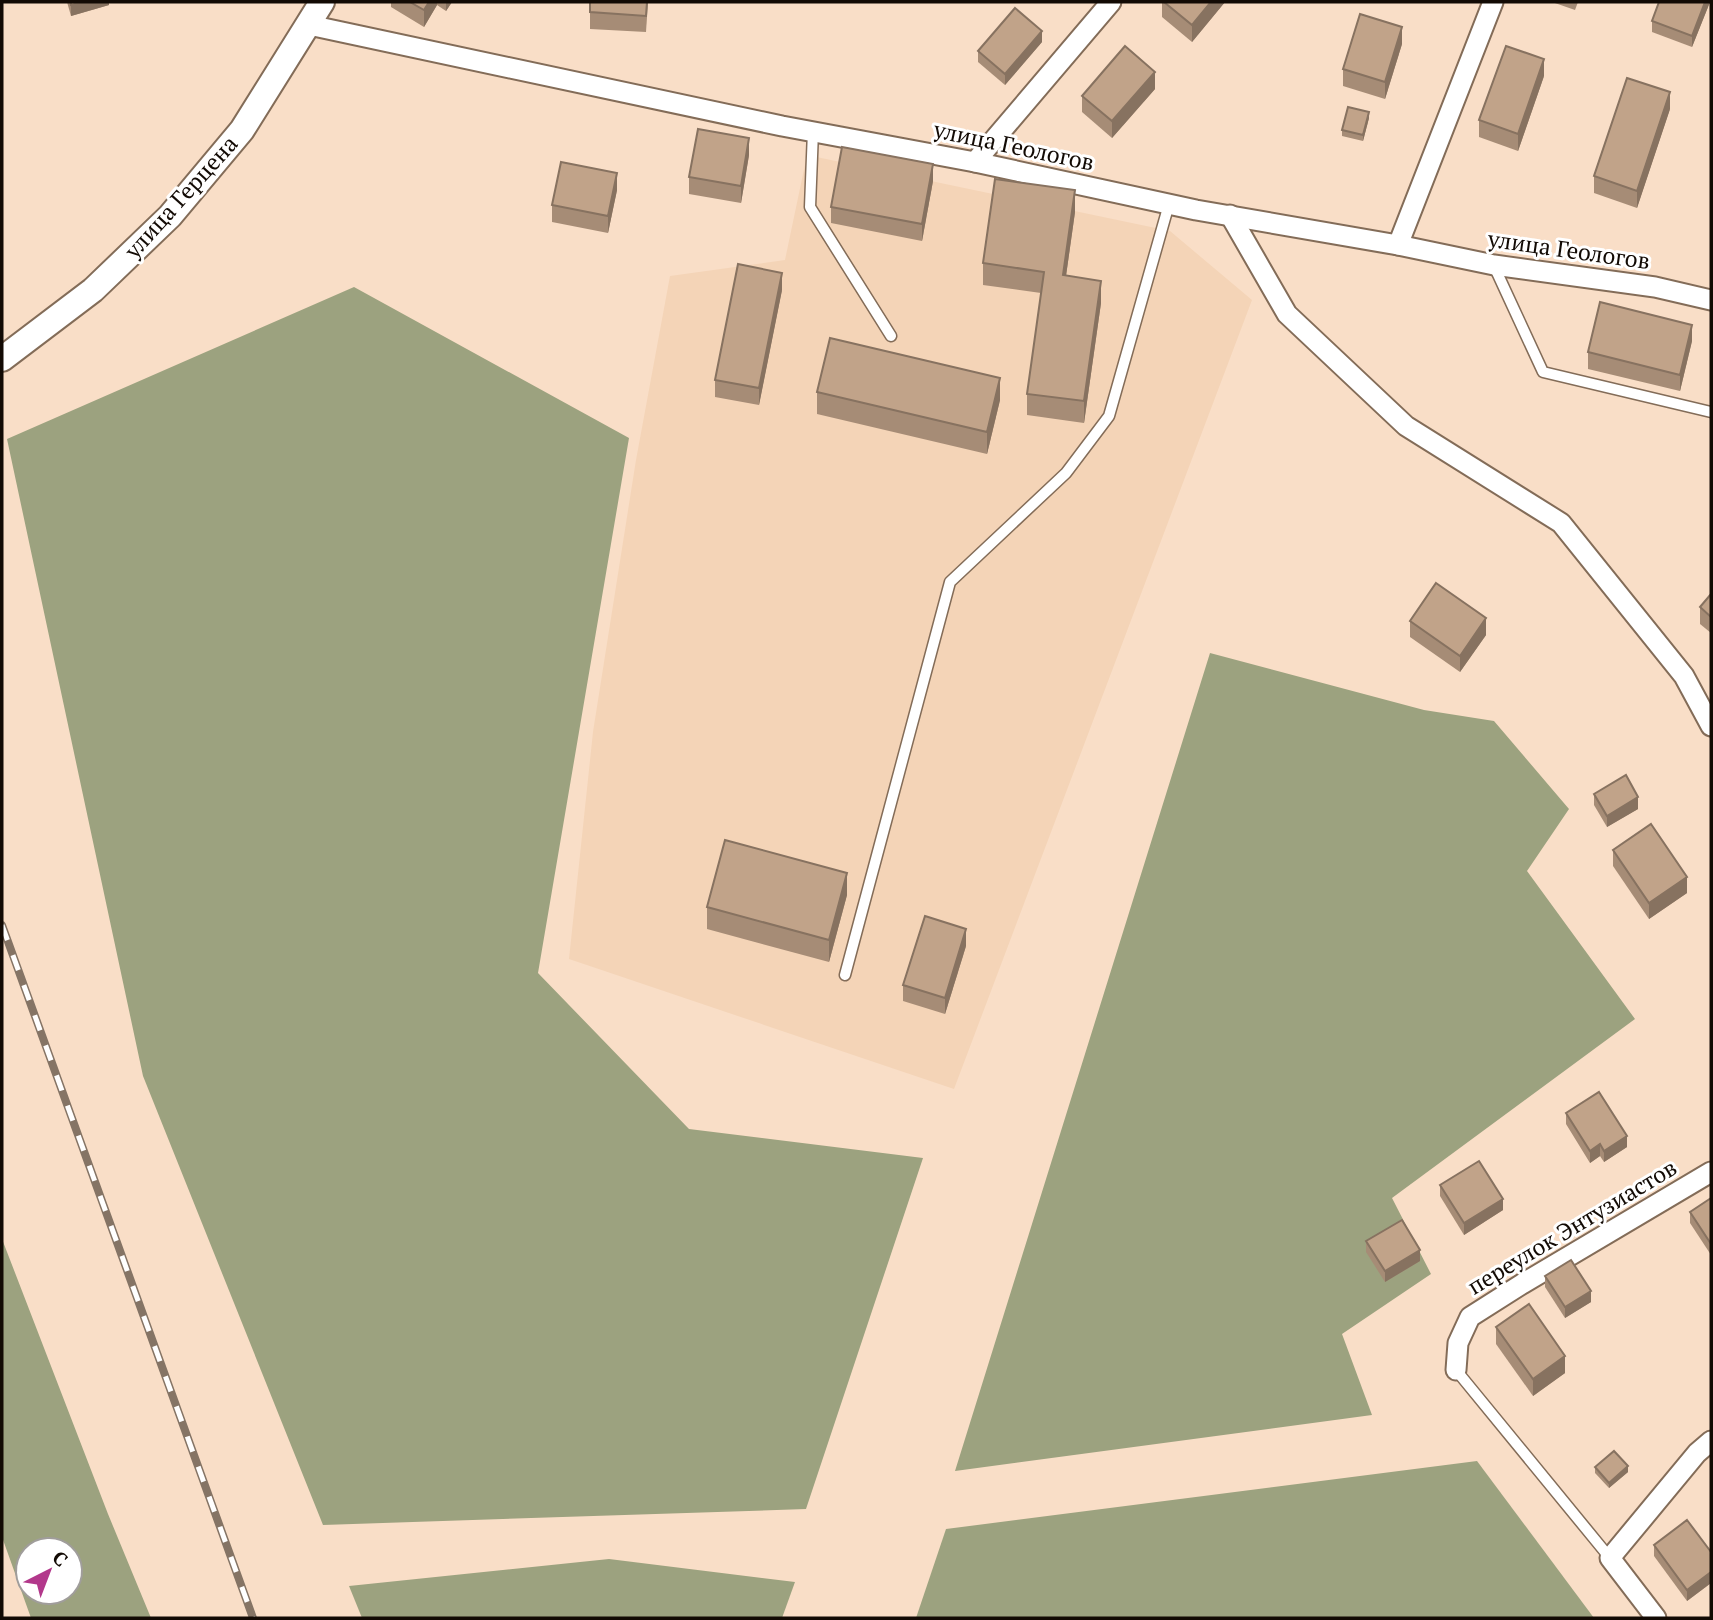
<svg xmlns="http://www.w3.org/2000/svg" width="1713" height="1620" viewBox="0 0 1713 1620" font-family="'PT Serif',serif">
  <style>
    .built { fill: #f4d4b7 }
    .forest { fill: #9ca27f; fill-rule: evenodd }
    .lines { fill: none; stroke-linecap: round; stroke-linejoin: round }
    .service-casing { stroke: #836c58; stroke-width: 13 }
    .minor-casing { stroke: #836c58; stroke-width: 23 }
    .tertiary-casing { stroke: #836c58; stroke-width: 28 }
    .service { stroke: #fff; stroke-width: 10 }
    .minor { stroke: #fff; stroke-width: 19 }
    .tertiary { stroke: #fff; stroke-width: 24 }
    .rail-casing { stroke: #857465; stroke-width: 8 }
    .rail { stroke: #fff; stroke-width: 5; stroke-dasharray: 16; stroke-linecap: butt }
    .wall { fill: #a68c76 }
    .shaded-wall { fill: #877260 }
    .building { fill: #c1a389; stroke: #877260; stroke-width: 2 }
    .labels { text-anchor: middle; stroke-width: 6; stroke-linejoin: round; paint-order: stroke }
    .street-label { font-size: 23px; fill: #120a04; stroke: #fff }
  </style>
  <rect width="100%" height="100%" fill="#f9dec7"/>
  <path class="built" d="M807,155l363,76 82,69 -298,789 -385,-130 24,-227 43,-272 34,-184 115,-16z"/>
  <g class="forest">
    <path d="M354,287l275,151 -91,535 151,156 234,29 -117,351 -483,16 -180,-449 -136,-637z"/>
    <path d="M1210,653l214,57 70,11 75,88 -42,62 108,148 -243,179 39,76 -89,60 30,81 -417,56z"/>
    <path d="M2,1239l106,275 43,104h-120l-29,-81zM28,1550h42v42h-42z"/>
    <path d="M1477,1461l117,157h-678l30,-89z"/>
    <path d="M609,1559l186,23 -13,36h-420l-13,-32z"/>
  </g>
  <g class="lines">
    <g class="service-casing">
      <g id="service">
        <path d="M813,131l-3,76 81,129"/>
        <path d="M1494,266l49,106 168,40"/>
        <path d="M845,975l105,-393 116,-109 43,-57 60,-212"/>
        <path d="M1456,1370l154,188"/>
      </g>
    </g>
    <g class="minor-casing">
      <g id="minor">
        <path d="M309,25l473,101 193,36 221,48 202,35 96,20 161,22 56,13"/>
        <path d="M975,162l136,-160"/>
        <path d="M1230,215l57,99 119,112 155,97 123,153 27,50"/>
        <path d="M1398,245l95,-243"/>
        <path d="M1456,1370l2,-27 12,-26 52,-33 189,-112"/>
        <path d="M1656,1618l-46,-60 87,-105 14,-12"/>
      </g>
    </g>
    <g class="tertiary-casing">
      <path id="tertiary" d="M2,359l91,-69 77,-74 72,-86 80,-128"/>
    </g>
    <use href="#service" class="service"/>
    <use href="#minor" class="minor"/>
    <use href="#tertiary" class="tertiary"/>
    <g class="rail-casing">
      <path id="rail" d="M2,925l251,693"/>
    </g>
    <use href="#rail" class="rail"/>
  </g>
  <g class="wall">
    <path d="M67,2h42v3l-38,11z"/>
    <path d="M391,2h61l-6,9 -9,-6 -13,22 -33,-20z"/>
    <path d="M648,2l-2,30 -56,-3v-17z"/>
    <path d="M1162,2h63l-33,40 -30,-25z"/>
    <path d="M1552,2h26l-3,8z"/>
    <path d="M1659,2h51l-18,45 -40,-15v-11z"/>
    <path d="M1042,42l-37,43 -27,-23v-11z"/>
    <path d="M1402,44l-17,55 -42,-13v-17z"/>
    <path d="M1544,76l-26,75 -39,-14v-17z"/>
    <path d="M1155,89l-43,49 -30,-26v-16z"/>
    <path d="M1670,109l-33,99 -43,-15v-17z"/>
    <path d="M1369,118l-6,23 -21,-5v-6z"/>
    <path d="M749,155l-8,48 -52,-9v-17z"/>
    <path d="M933,181l-11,60 -91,-18v-16z"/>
    <path d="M617,190l-9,43 -56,-11v-17z"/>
    <path d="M1075,212l-9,64 35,27 -17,120 -57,-8v-21l14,-101 -58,-8v-22z"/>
    <path d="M782,290l-23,115 -44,-8v-17z"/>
    <path d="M1692,341l-12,50 -92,-22v-17z"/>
    <path d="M817,392l183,8 -13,54 -170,-40z"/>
    <path d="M1711,594v39l-11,-9v-17z"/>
    <path d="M1410,621l76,14 -26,37 -50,-35z"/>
    <path d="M1594,794l44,15 -31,18 -13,-22z"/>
    <path d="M1613,850l74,43 -38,26 -36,-53z"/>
    <path d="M847,895l-18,67 -122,-33v-22z"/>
    <path d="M966,946l-21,68 -42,-13v-16z"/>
    <path d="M1566,1113l61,34 -23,15 -4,-6 -10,7 -24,-39z"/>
    <path d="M1440,1185l63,25 -39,25 -24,-39z"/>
    <path d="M1711,1198v57l-21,-32v-11z"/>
    <path d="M1366,1241l54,20 -35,21 -19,-30z"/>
    <path d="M1545,1276l46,26 -26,16 -20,-31z"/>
    <path d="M1496,1327l69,46 -32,23 -37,-52z"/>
    <path d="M1595,1467l33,5 -19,16 -14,-15z"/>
    <path d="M1654,1545l57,7v31l-24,18 -33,-45z"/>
  </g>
  <g class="shaded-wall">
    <path d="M82,2h27v3l-38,11v-11z"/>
    <path d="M429,2h8v3l-13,22v-17z"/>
    <path d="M446,2h6l-6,9z"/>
    <path d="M1211,2h14l-33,40v-17z"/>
    <path d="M1705,2h5l-18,45v-11z"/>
    <path d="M1402,27v17l-17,55v-17z"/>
    <path d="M1042,31v11l-37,43v-11z"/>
    <path d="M1544,59v17l-26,75v-17z"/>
    <path d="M1155,72v17l-43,49v-17z"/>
    <path d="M1670,92v17l-33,99v-17z"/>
    <path d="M1369,112v6l-6,23v-6z"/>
    <path d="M749,138v17l-8,48v-17z"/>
    <path d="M933,164v17l-11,60v-17z"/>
    <path d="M617,173v17l-9,43v-17z"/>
    <path d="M1075,190v22l-12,85v-22z"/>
    <path d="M782,273v17l-23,115v-17z"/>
    <path d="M1101,281v22l-17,120v-22z"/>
    <path d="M1692,325v16l-12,50v-16z"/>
    <path d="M1000,378v22l-13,54v-22z"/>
    <path d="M1486,618v17l-26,37v-16z"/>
    <path d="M1638,797v12l-31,18v-11z"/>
    <path d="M847,873v22l-18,67v-22z"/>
    <path d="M1687,877v16l-38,26v-16z"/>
    <path d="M966,929v17l-21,68v-16z"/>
    <path d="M1627,1136v11l-23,15v-11z"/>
    <path d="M1600,1144v12l-10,7v-12z"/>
    <path d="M1503,1199v11l-39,25v-12z"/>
    <path d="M1420,1250v11l-35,21v-11z"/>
    <path d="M1591,1291v11l-26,16v-11z"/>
    <path d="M1565,1356v17l-32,23v-17z"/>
    <path d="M1628,1466v6l-19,16v-5z"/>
    <path d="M1711,1572v11l-24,18v-11z"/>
  </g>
  <g class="building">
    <path d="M71,2h11l-11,3z"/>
    <path d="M410,2h19l-5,8z"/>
    <path d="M590,2h57l-1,14 -56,-4z"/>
    <path d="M1164,2h47l-19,23z"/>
    <path d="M1659,2h46l-13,34 -40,-15z"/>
    <path d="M1015,8l27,23 -37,43 -27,-23z"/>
    <path d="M1360,14l42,13 -17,55 -42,-13z"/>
    <path d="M1125,46l30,26 -43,49 -30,-25z"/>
    <path d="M1506,46l38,13 -26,75 -39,-14z"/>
    <path d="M1627,78l43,14 -33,99 -43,-15z"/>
    <path d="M1348,107l21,5 -6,23 -21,-5z"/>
    <path d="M698,129l51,9 -8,48 -52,-9z"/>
    <path d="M842,147l91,17 -11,60 -91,-17z"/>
    <path d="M561,162l56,11 -9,43 -56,-11z"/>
    <path d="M995,179l80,11 -12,85 38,6 -17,120 -57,-7 17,-122 -61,-9z"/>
    <path d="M738,264l44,9 -23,115 -44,-8z"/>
    <path d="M1600,302l92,23 -12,50 -92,-23z"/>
    <path d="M830,338l170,40 -13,54 -170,-40z"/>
    <path d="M1436,583l50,35 -26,38 -50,-35z"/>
    <path d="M1711,594v23l-11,-10z"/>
    <path d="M1626,775l12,22 -31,19 -13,-22z"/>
    <path d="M1651,824l36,53 -38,26 -36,-53z"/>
    <path d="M725,840l122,33 -18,67 -122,-33z"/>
    <path d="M925,916l41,13 -21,69 -42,-13z"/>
    <path d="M1599,1092l28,44 -23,15 -4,-7 -10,7 -24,-38z"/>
    <path d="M1479,1161l24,38 -39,24 -24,-38z"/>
    <path d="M1711,1198v46l-21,-32z"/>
    <path d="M1402,1220l18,30 -35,21 -19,-30z"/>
    <path d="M1571,1260l20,31 -26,16 -20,-31z"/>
    <path d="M1529,1304l36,52 -32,23 -37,-52z"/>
    <path d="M1614,1451l14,15 -19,17 -14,-16z"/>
    <path d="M1687,1520l24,32v20l-24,18 -33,-45z"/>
  </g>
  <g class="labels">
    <g class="street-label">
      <text transform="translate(1014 146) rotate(12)" y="8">улица Геологов</text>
      <text transform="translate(181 197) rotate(-48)" y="8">улица Герцена</text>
      <text transform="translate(1569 250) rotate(8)" y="8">улица Геологов</text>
      <text transform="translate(1572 1227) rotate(-31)" y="8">переулок Энтузиастов</text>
    </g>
  </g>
  <rect width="1713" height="1620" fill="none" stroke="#120a04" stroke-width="7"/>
  <g transform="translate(49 1571) rotate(42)"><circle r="33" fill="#ffffff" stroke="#a09d9b" stroke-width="2"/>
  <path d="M0-5L12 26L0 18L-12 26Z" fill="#b2388b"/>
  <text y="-10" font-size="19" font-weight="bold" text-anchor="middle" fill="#120a04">С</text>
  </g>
</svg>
